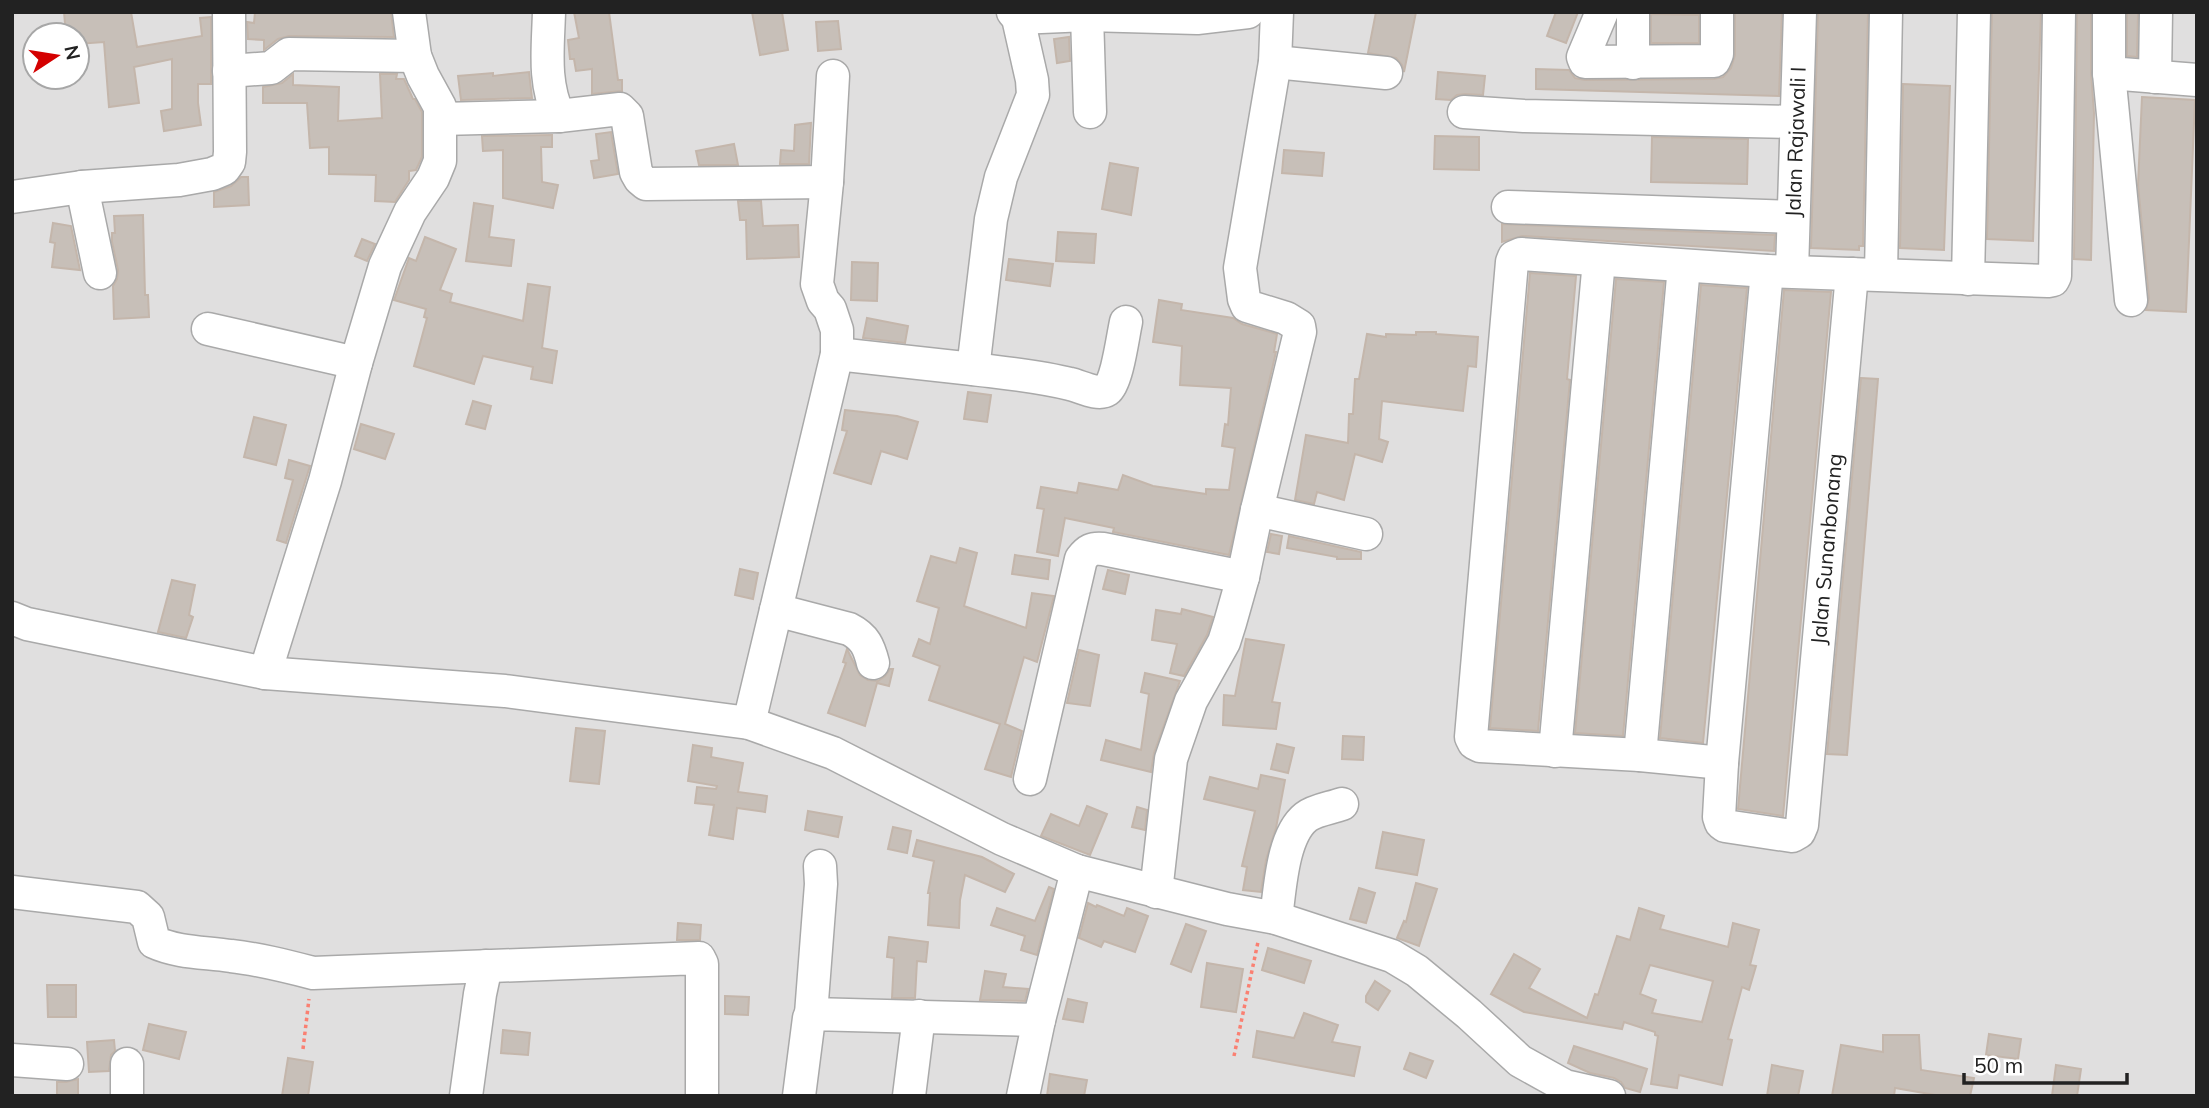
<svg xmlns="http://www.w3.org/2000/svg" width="2209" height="1108" viewBox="0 0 2209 1108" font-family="Mulish,sans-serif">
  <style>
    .residential { fill: #e0dfdf; fill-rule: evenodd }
    .building { fill: #c7bfb8; stroke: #c4b6ab; stroke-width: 2; fill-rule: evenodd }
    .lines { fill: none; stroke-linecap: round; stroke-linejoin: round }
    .minor-casing { stroke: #a9a9a9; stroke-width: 35 }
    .path { stroke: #fa8072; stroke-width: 3.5; stroke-dasharray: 3.5 3.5; stroke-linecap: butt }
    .minor { stroke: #fff; stroke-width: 32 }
    .labels { text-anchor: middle; stroke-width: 5; stroke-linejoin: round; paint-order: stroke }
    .street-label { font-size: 21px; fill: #222; stroke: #fff }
  </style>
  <rect width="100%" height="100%" fill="#f2efe9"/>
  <path class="residential" d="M12,12h2185v1084h-2185zM35,35h42v42h-42z"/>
  <g class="building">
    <path d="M64,12h67l6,35 65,-11 -2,-18 11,-1v67h-13v19l3,22 -37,6 -3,-20 11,-2v-50l-38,8 5,36 -30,4 -5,-65 -27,2v-9h-11z"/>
    <path d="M255,12h136l3,25 -105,-1 -11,3 -14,11v-10l-16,-1 -1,-17 7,1z"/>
    <path d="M574,12h35l9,68h4v11l-30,3v-25l-16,2 -2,-12h-4l-2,-19 11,-2z"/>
    <path d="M752,12h30l6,38 -28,5z"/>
    <path d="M1376,12h40l-12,60 -2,-7 -6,-7 -28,-5z"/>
    <path d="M1556,12h22l-12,31 -19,-7z"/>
    <path d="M1735,12h47l-3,84 -243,-7v-20l33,1 6,8 10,2 129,-1 9,-2 8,-9 4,-13z"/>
    <path d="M1818,12h50l-5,234h-4v4l-48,-2z"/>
    <path d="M1992,12h49l-8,229 -46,-2z"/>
    <path d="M2077,12h14v61l3,40 -3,147 -17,-1z"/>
    <path d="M2127,12l11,1 -1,44 -10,-1z"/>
    <path d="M1651,14l48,1v28h-48z"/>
    <path d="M838,21l3,28 -23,2 -2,-29z"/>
    <path d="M1069,37l1,24 -13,2 -3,-24z"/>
    <path d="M529,72l3,26 -71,2 -3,-24 35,-3v3z"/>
    <path d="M1438,72l47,4 -2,19 -18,-1 -8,1 -6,5 -15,-1z"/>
    <path d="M293,74v11l46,2 -1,34 44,-3 -2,-44h17l-1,5h8l9,20h2l7,13v45l-6,13 -7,1v9l-14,22 -20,-1 1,-26 -47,-1v-27l-19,1 -3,-45h-44v-16l19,-4z"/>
    <path d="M1903,84l47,2 -6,164 -44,-2z"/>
    <path d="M2142,97l53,3 -9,212 -40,-2 3,-12 -11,-113z"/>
    <path d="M811,123l-2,41h-29l1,-14 13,1 1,-26z"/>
    <path d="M611,132l7,42 -24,4 -3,-17 8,-1 -3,-26z"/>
    <path d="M552,135v12h-11l1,35 16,3 -5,23 -50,-10v-48l-20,1 -1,-15z"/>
    <path d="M1435,136l44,1v33l-45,-1z"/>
    <path d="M1652,137l96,2 -1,45 -96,-2z"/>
    <path d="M734,144l4,21h-39l-3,-14z"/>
    <path d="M1284,150l40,3 -2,23 -40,-3z"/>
    <path d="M1110,163l28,5 -7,47 -29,-6z"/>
    <path d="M241,177h7l1,28 -35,2v-15l17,-6z"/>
    <path d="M738,201h23l2,25 35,-1 1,32 -52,2 -1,-39h-6z"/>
    <path d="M474,203l19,3 -4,31 25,3 -3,26 -45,-5z"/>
    <path d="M143,215l2,80h3l1,22 -35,2 -1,-33 4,-7 1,-9 -6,-28v-9h3l-1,-17z"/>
    <path d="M53,223l18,3 9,44 -28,-3 3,-24 -5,-1z"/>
    <path d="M1502,224l273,11 -1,16 -252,-15 -20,6z"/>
    <path d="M1058,232l38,2 -2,29 -38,-2z"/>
    <path d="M425,237l31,12 -16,41 12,4 -2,8 73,19 5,-37 22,3 -8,61 15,3 -5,32 -21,-4 2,-12 -50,-11 -9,28 -60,-18 13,-48 -3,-1 2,-8 -32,-9 15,-42 7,3z"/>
    <path d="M362,239l13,5 -8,17 -12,-5z"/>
    <path d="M1009,259l44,5 -3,22 -44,-6z"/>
    <path d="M852,262l26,1 -1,38 -26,-1z"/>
    <path d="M1530,273l46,3 -9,103 3,1 -32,351 -48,-3z"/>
    <path d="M1616,279l48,3 -41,454 -48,-3z"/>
    <path d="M1701,285l46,3 -44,455 -43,-5z"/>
    <path d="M1784,290l47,2 -48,524 -45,-7z"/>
    <path d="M1159,300l23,4 -1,6 52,8 9,6 35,10 -3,18h2l-47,203 -116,-23 1,-4 -49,-10 -7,38 -21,-4 7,-43 -7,-1 4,-21 36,6 2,-10 39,7 5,-15 30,11 53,8v-5l23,1 6,-42 -13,-2 3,-22 3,1 3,-37 -51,-3 2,-39 -29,-4z"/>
    <path d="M867,318l41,8 -3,17 -42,-5z"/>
    <path d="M1416,332h20v2l42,3 -2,30 -8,-1 -5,45 -81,-10 -3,38 9,3 -6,20 -27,-8 -11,46 -27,-8 -3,12 -19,-4 11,-65 42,8 1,-29h4l2,-35h4l8,-45 19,3v-3l30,1z"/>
    <path d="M1861,378l17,1 -31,376 -20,-1z"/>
    <path d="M968,392l23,3 -4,27 -23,-3z"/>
    <path d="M473,401l18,5 -6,23 -19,-5z"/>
    <path d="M845,410l52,6 21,6 -11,37 -26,-8 -10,33 -37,-11 13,-42 -5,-1z"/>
    <path d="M254,417l32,8 -10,40 -32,-8z"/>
    <path d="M361,424l33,10 -9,25 -31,-10z"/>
    <path d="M289,460l21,6 -24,77 -9,-3 16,-60 -8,-2z"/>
    <path d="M1271,534l11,2 -3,18 -12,-2z"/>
    <path d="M1289,536l72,16v7h-24v-2l-50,-9z"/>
    <path d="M960,548l17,5 -13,53 62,22 6,-35 22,3 -17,66 -13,-5 -19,67 17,7 -11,46 -26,-8 15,-45 -71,-24 11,-34 -27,-10 6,-17 11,5 9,-36 -22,-7 14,-45 25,7z"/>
    <path d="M1015,555l35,5 -2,19 -36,-5z"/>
    <path d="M740,569l18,4 -5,26 -18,-4z"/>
    <path d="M1108,570l21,5 -4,19 -22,-5z"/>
    <path d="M172,580l23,5 -6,30 4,2 -7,21 -28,-6z"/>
    <path d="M1182,609l31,8 -6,18 -23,41 -14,-3 7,-29 -25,-4 4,-30 25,4z"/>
    <path d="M1246,639l38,6 -12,57 8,1 -4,26 -53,-4 1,-30 11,1z"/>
    <path d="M847,649l13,26 8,5 10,1 7,-5 5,-7h3l-4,17 -12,-3 -12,43 -37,-13 18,-50 -3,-1z"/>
    <path d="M1079,650l20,5 -9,51 -23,-3z"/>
    <path d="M1145,673l35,8 -26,72 -3,19 -50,-12 5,-20 35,10 8,-56 -8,-2z"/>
    <path d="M576,728l29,3 -6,53 -29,-3z"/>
    <path d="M1343,736l21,1 -1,23 -21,-1z"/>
    <path d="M1277,744l17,4 -6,25 -17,-4z"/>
    <path d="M693,745l19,3 -1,9 32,6 -5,29 29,4 -2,16 -28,-4 -4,31 -24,-4 5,-30 -19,-2 2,-16 19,2 1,-3 -29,-5z"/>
    <path d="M1261,775l24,5 -9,48 -10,32 -5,32 -18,-2 4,-23 -5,-1 13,-55 -51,-12 6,-22 48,12z"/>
    <path d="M1087,806l20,8 -17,41 -49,-19 10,-22 28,12z"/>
    <path d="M1137,807l10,3 -2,20 -13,-3z"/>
    <path d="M808,811l34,6 -4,20 -33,-7z"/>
    <path d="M893,827l18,4 -4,22 -19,-4z"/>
    <path d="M1383,832l41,8 -7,35 -41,-7z"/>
    <path d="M917,840l65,17 32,17 -9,18 -40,-17 -5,25 -1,28 -31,-3 2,-32h-2l6,-32 -21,-5z"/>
    <path d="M1416,883l21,6 -18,57 -22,-8 7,-17 2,1z"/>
    <path d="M1049,887l5,2 -17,66 -16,-5 4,-14 -34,-11 6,-17 38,13z"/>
    <path d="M1359,888l16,5 -9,30 -16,-4z"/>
    <path d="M1088,903l8,4 1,-2 27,11 3,-8 21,8 -13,36 -31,-11 -3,6 -22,-9z"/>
    <path d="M1639,908l25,8 -4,13 68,18 5,-24 26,7 -9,35 6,1 -7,24 -7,-3 -14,52 4,1 -10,45 -43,-10 -2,13 -26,-4 7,-48 -3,-1v-3l-31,-10 -2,7 -98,-17 -33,-18 23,-40 26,15 -11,19 58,30 8,-24 3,1 19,-59 13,4zM1650,965l63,16 -11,41 -50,-9 4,-13 -16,-6z"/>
    <path d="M678,923l23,2 -1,15h-23z"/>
    <path d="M1186,924l20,7 -15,41 -20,-8z"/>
    <path d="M889,937l39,5 -2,20 -9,-1 -2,37h-23l2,-40 -7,-1z"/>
    <path d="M1268,948l43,13 -7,22 -42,-13z"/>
    <path d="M1207,963l36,6 -7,43 -35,-5z"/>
    <path d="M985,971l21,3 -3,13 25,2 -3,12 -45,-1z"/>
    <path d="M1375,981l15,10 -12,19 -12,-8v-6z"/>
    <path d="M47,985h29v32h-28z"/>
    <path d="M725,996l24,1 -1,18 -23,-1z"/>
    <path d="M1068,999l19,4 -4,19 -20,-3z"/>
    <path d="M1304,1013l34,12 -6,17 28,5 -6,29 -101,-19 4,-26 37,7z"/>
    <path d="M149,1024l37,8 -7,27 -36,-9z"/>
    <path d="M503,1030l27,3 -2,22 -27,-2z"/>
    <path d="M1989,1034l32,5 -3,20 -32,-4z"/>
    <path d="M1883,1035h36l2,35 53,8 -4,18h-29l-46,-8 -1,8h-62l9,-51 42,7z"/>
    <path d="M114,1040l1,11 -4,4 -2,16 -20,1 -2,-30z"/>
    <path d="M1574,1046l73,23 -7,23 -15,-4 -4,-6 -7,-4 -24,-5 -22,-10z"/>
    <path d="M1410,1053l23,8 -7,17 -22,-9z"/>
    <path d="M288,1058l25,4 -5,34h-26z"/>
    <path d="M1772,1065l31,6 -5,25h-31z"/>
    <path d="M2056,1065l25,4 -4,27h-25z"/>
    <path d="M1050,1074l37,6 -3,16h-37z"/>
    <path d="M78,1079v17h-21v-14h9z"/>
  </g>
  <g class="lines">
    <g class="minor-casing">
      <g id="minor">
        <path d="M549,12c-1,36 -6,71 10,104"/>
        <path d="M1602,12l-19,45 2,5 129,-1 3,-7v-42"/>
        <path d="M2109,12v61l22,227"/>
        <path d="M1087,15l3,97"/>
        <path d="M1018,18l69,-3 110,3 51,-6"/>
        <path d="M1275,62l111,11"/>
        <path d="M1633,63v-51"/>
        <path d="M229,71l42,-3 18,-14 126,2"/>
        <path d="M2109,73l88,7"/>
        <path d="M2155,77l1,-65"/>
        <path d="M1464,112l60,4 272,6"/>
        <path d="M441,119l118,-3 61,-7 7,7 9,56 4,7 6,5 181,-2"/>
        <path d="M82,187l18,86"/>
        <path d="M12,197l70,-10 97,-7 33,-6 12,-5 5,-7 1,-10 -1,-140"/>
        <path d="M1508,207l285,10"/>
        <path d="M1767,271l-45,492 -3,54 2,6 4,3 67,10 7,-4 3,-7 50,-551"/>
        <path d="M1792,271l8,-259"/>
        <path d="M1881,274l5,-262"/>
        <path d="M1968,279l6,-267"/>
        <path d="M208,329l148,34"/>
        <path d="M837,354l136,15 18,-150 10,-42 32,-82 -1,-15 -14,-62 -5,-6"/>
        <path d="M973,369c32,4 65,7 97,15 10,2 28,12 37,6 10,-7 16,-55 19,-68"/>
        <path d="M1257,510l109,24"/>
        <path d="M776,610l73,19c16,8 20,18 24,34"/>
        <path d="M12,618l15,6 238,49 240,18 244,32 84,30 169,86 75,32 150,38 49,9 116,38 25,15 52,43 51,47 45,25 44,10"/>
        <path d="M265,673l60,-192 31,-118 29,-97 25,-54 23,-34 7,-17v-54l-17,-31 -8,-20 -6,-44"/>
        <path d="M749,723l88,-369v-24l-7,-21 -7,-8 -6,-17 10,-102 6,-106"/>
        <path d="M1555,751l44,-491"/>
        <path d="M1640,755l44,-489"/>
        <path d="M1722,763l-82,-8 -160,-9 -6,-3 -3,-6 41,-475 2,-5 7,-3 246,17 281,10 5,-1 2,-4 4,-264"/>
        <path d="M1030,779l51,-220c7,-9 11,-11 22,-10l140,28"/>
        <path d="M12,892l125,15 11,10 6,25c24,11 51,10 77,14 28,3 55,10 82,17l386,-15 3,6v132"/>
        <path d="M1156,892l15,-133 20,-58 33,-59 6,-19 13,-46 14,-67 43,-178 -1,-6 -13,-8 -39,-12 -3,-7 -4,-31 35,-206 2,-50"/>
        <path d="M1276,918c4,-28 6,-82 30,-101 9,-7 25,-9 36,-13"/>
        <path d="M811,1014l10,-130 -1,-18"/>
        <path d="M12,1060l55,4"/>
        <path d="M127,1064v32"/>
        <path d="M466,1096l14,-102 6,-28"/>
        <path d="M799,1096l10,-78 2,-4 228,6"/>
        <path d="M909,1096l10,-80"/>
        <path d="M1023,1096l16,-76 38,-149"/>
      </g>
    </g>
    <g class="path">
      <path d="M303,1049l6,-50"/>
      <path d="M1234,1056l24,-114"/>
    </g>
    <use href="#minor" class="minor"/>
  </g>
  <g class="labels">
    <g class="street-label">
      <text transform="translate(1796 142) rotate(-88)" y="7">Jalan Rajawali I</text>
      <text transform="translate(1827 549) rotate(-85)" y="7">Jalan Sunanbonang</text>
    </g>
  </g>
  <rect width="2209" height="1108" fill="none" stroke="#222222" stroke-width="28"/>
  <g transform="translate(56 56) rotate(78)"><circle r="33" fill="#ffffff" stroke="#a7a7a7" stroke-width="2"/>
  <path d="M0-5L12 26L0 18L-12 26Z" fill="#d40000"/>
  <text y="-10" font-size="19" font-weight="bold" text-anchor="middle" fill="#222222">N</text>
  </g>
  <path d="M1964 1073v10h163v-10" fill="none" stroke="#222222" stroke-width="3.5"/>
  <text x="1974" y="1073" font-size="21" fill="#222222" stroke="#ffffff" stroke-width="5" paint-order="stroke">50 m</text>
</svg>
